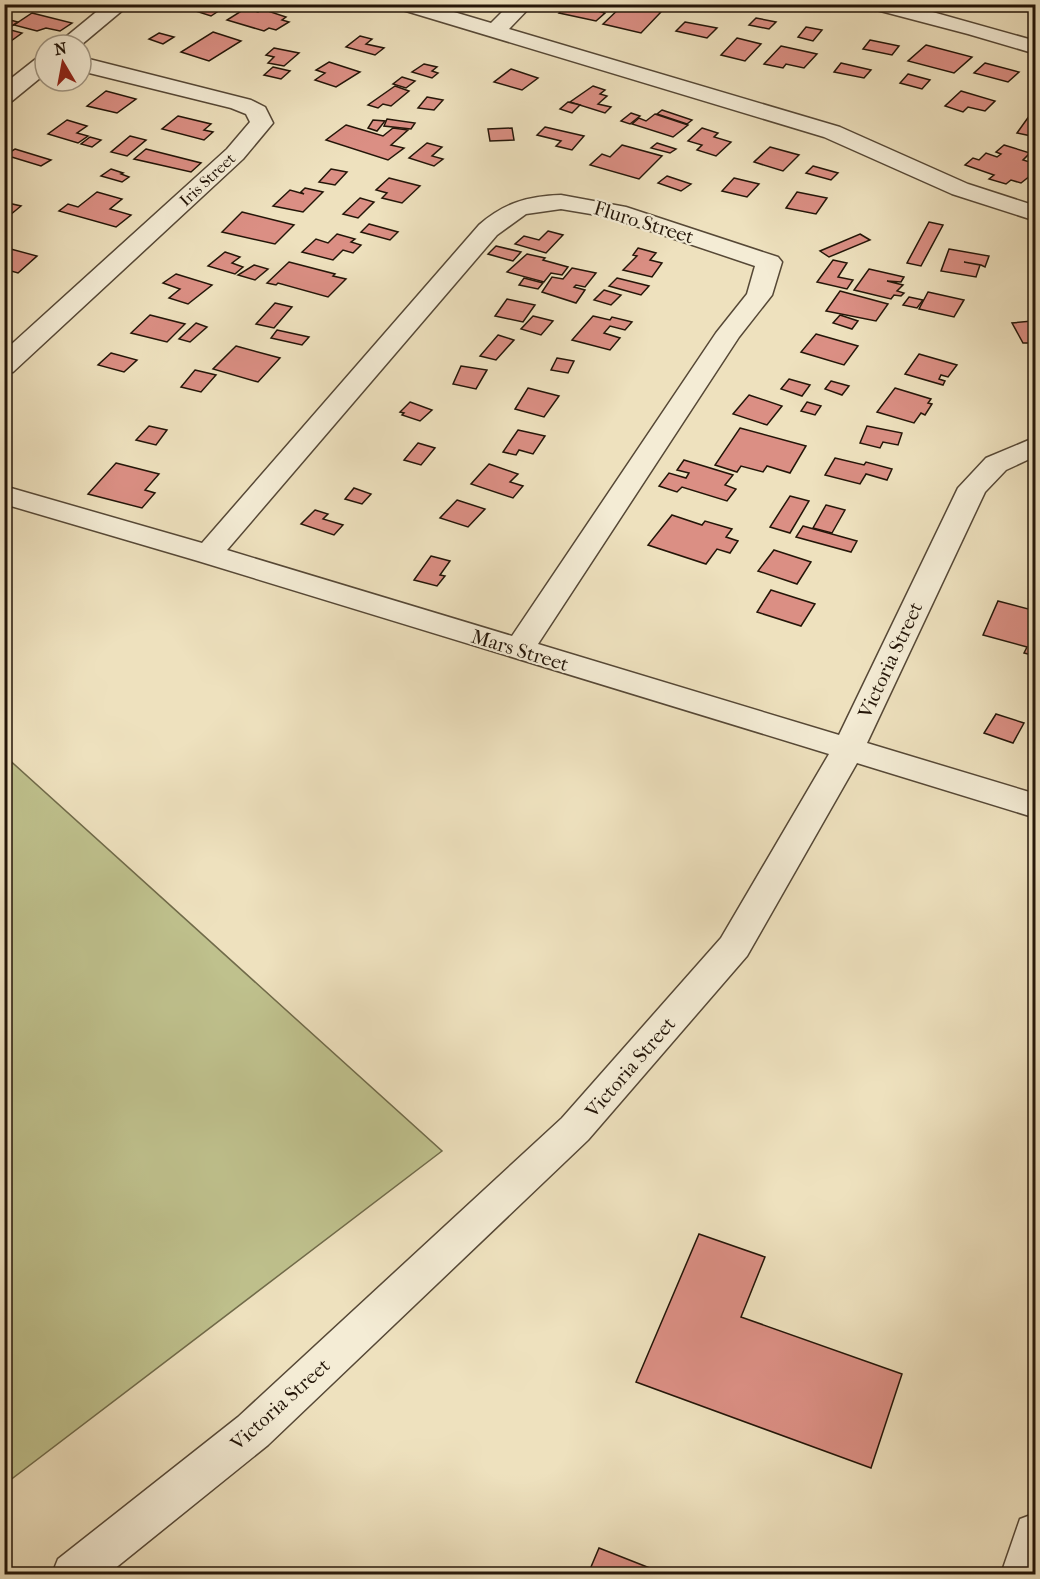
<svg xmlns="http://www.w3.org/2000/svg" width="1040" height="1579" viewBox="0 0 1040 1579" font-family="'IM FELL French Canon',serif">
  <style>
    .green { fill: #bfc18d; stroke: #716b4a; stroke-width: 1.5 }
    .building { fill: #db8f84; stroke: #231508; stroke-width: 1.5 }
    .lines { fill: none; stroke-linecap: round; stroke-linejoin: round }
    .street-casing { stroke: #564836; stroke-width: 3 }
    .street { fill: #f4ecd5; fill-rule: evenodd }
    .labels { text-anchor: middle; stroke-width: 4.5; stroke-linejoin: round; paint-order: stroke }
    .far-street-label { font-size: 16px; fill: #231508; stroke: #f4ecd5 }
    .street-label { font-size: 20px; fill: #231508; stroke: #f4ecd5 }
  </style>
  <rect width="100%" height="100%" fill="#eee1be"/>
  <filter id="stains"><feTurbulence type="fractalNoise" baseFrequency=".00333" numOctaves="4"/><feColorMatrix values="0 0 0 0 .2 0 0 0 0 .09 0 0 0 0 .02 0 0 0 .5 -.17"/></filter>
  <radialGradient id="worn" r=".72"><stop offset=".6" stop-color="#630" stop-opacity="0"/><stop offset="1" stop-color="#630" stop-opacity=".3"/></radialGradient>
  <path class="green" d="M5,756l437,395 -437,333z"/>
  <g class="building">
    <path d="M183,4h46l-18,12 -31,-10z"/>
    <path d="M568,4l31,1 -5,5 11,3 -9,8 -37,-8z"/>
    <path d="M624,4h3l34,8 -20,21 -38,-9z"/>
    <path d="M246,8l12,4 4,-3 24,8 -4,3 7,2 -13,8 -7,-2 -5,3 -37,-11z"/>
    <path d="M32,13l40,10 -12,8 -14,-3 -9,3 -23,-6z"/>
    <path d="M756,18l20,4 -7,7 -20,-4z"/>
    <path d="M10,20l8,2 -11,7 15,4 -11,8 -7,-2v-14z"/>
    <path d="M685,22l32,6 -10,10 -31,-7z"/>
    <path d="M806,27l16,3 -9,11 -15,-4z"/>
    <path d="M213,32l28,9 -32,20 -28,-9z"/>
    <path d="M159,33l15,4 -11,7 -14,-5z"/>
    <path d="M360,36l12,3 -6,5 18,4 -9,7 -29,-8z"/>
    <path d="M737,38l24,6 -16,17 -24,-6z"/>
    <path d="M870,40l29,6 -7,9 -29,-6z"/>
    <path d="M926,45l46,12 -18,16 -46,-12z"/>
    <path d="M781,46l36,8 -13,14 -18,-4 -3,4 -19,-4z"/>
    <path d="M274,48l25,5 -15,13 -16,-3 6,-6 -8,-2z"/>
    <path d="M329,62l31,10 -24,15 -21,-7 10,-7 -9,-3z"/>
    <path d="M841,63l30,7 -7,8 -30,-6z"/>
    <path d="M985,63l34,9 -11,10 -34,-9z"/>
    <path d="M424,64l13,3 -5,4 6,2 -6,5 -20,-6z"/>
    <path d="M273,67l17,4 -9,8 -17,-4z"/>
    <path d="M511,69l27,9 -16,12 -28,-8z"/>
    <path d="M908,74l22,6 -8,9 -22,-6z"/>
    <path d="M402,77l13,4 -9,7 -13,-4z"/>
    <path d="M395,86l14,5 -18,15 -8,-2 -5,4 -10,-3z"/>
    <path d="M593,86l12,4 -5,4 7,2 -9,8 13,3 -6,6 -35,-11z"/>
    <path d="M106,91l30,8 -19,14 -30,-7z"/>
    <path d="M961,91l34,10 -10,10 -17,-4 -5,5 -18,-6z"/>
    <path d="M427,97l16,3 -9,10 -16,-2z"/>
    <path d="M568,102l12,3 -8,8 -12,-4z"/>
    <path d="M662,110l30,10 -5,4 -30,-10z"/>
    <path d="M1032,112l4,1v24l-19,-4z"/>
    <path d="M631,113l9,3 -10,8 -9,-3z"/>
    <path d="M655,114l33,11 -15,12 -41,-13 7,-6 7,3z"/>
    <path d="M178,116l33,8 -7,6 9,2 -9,8 -42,-11z"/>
    <path d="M387,119l28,4 -4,6 -27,-3z"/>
    <path d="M67,120l20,6 -10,7 11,3 -10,7 -30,-9z"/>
    <path d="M373,120l12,1 -8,10 -9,-3z"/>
    <path d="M346,125l37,11 10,-8 15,2 -17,15 13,3 -16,12 -62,-20z"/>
    <path d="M545,127l39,9 -12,14 -16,-4 5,-5 -24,-6z"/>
    <path d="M512,128l2,12 -24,1 -2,-12z"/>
    <path d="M702,128l16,5 -4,4 17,5 -15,14 -19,-6 5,-5 -14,-4z"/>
    <path d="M130,136l16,4 -19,16 -16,-4z"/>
    <path d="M90,137l11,3 -9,7 -11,-3z"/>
    <path d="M427,143l15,4 -10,9 11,3 -9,7 -25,-8z"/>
    <path d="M657,143l19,6 -6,4 -19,-5z"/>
    <path d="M622,145l40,11 -23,23 -49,-14 12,-11 8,3z"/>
    <path d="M1004,145l26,8 -7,7 13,4v12h-6l-9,7 -10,-3 -5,4 -17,-5 5,-4 -29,-10 8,-7 6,2 7,-7 11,4 4,-3 -5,-2z"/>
    <path d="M770,147l29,8 -16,16 -29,-9z"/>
    <path d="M15,149l36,11 -10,6 -36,-11z"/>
    <path d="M146,149l55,14 -10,9 -57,-13z"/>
    <path d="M813,166l25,7 -7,7 -25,-7z"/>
    <path d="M111,169l12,4 -2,1 8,3 -7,5 -21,-6z"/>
    <path d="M331,169l16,3 -12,13 -16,-3z"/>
    <path d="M667,176l24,8 -10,7 -23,-8z"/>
    <path d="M389,178l31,8 -18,17 -20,-5 5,-5 -11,-3z"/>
    <path d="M734,178l25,6 -12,13 -25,-6z"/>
    <path d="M305,188l18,4 -20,20 -30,-6 17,-16 14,4 -3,-2z"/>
    <path d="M97,192l25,7 -12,10 21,6 -15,12 -57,-16 9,-7 10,3z"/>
    <path d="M797,192l30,6 -11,16 -30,-6z"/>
    <path d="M360,198l14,4 -16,16 -15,-4z"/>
    <path d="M8,203l13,3 -17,14v-15z"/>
    <path d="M242,212l52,13 -19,19 -53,-12z"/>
    <path d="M929,222l14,3 -22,41 -14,-3z"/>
    <path d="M369,224l29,8 -8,8 -29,-8z"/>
    <path d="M548,231l15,4 -17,18 -31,-9 9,-8 15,4z"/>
    <path d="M337,234l18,5 -4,3 10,3 -8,8 -10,-3 -10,10 -31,-8 14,-13 12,4z"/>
    <path d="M860,234l10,6 -41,17 -9,-6z"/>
    <path d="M496,246l25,6 -8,9 -25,-7z"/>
    <path d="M7,248l30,8 -19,17 -14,-4z"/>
    <path d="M638,248l18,5 -6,7 12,3 -10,14 -29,-7 14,-14 -4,-1z"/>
    <path d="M949,249l40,7 -4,11 -4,-2 -17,-3 16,3 -4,12 -35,-6z"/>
    <path d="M225,252l15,5 -8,6 11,4 -8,7 -27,-8z"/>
    <path d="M527,254l18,4 -2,2 25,7 -6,8 -11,-2 -7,9 -37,-10z"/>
    <path d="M833,260l14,3 -9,14 15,3 -6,9 -30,-7z"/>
    <path d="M289,262l46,12 -2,2 13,3 -18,18 -50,-14 -2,2 -9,-2z"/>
    <path d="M254,265l14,4 -13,11 -17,-5z"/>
    <path d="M572,268l24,5 -11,14 -9,-2 -2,2 11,3 -9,13 -34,-11 10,-15 11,2z"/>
    <path d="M869,269l35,8 -3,5 -14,-1 16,4 -6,6 7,2 -3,3 -7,-1 -3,4 -37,-9z"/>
    <path d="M176,274l36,11 -24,19 -19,-6 11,-9 -17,-6z"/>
    <path d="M524,278l19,5 -5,6 -19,-4z"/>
    <path d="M617,278l32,8 -8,9 -32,-9z"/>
    <path d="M604,290l17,5 -10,10 -17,-5z"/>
    <path d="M840,291l48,13 -12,17 -50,-10z"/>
    <path d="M928,292l36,8 -10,17 -35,-8z"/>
    <path d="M909,297l14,3 -6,8 -14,-3z"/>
    <path d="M507,299l28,6 -12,17 -28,-6z"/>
    <path d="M275,303l17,4 -18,21 -18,-4z"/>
    <path d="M150,315l35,9 -18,18 -36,-9z"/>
    <path d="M840,315l18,6 -6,8 -19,-6z"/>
    <path d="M533,316l20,5 -12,14 -20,-6z"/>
    <path d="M593,316l17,4 2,-3 20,5 -7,8 -15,-4 -6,7 16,5 -10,12 -38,-10z"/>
    <path d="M1032,321l4,6v16h-13l-11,-20z"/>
    <path d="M196,323l11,4 -17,15 -11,-3z"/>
    <path d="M277,330l32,7 -7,8 -31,-7z"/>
    <path d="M816,334l42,12 -14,19 -43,-13z"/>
    <path d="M498,335l16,5 -18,20 -16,-4z"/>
    <path d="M236,346l44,12 -22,24 -45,-13z"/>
    <path d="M111,353l26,7 -13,12 -26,-7z"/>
    <path d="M919,354l38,11 -9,12 -7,-2 -2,4 6,2 -2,4 -38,-11z"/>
    <path d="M557,358l17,3 -6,12 -17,-3z"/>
    <path d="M461,366l26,4 -11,19 -23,-5z"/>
    <path d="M195,370l21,5 -15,17 -20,-5z"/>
    <path d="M789,379l21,6 -8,11 -21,-7z"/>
    <path d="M831,381l18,5 -7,9 -17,-6z"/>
    <path d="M528,388l31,8 -15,21 -29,-8z"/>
    <path d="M895,388l36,11 -3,4 4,1 -7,11 -4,-2 -7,10 -37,-11z"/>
    <path d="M749,395l33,11 -15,19 -34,-11z"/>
    <path d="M410,402l22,8 -12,11 -18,-6 2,-2 -4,-1z"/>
    <path d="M807,402l14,4 -6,9 -14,-4z"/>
    <path d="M149,426l18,4 -11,15 -20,-5z"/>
    <path d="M867,426l35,7 -4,12 -15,-3 -3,6 -20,-5z"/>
    <path d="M740,428l66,18 -16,27 -23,-7 -4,6 -22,-6 -4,6 -22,-7z"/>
    <path d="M518,430l27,6 -12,18 -14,-4 -3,5 -13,-3z"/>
    <path d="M418,443l17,5 -14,17 -17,-5z"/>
    <path d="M835,458l29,7 2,-3 26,7 -5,11 -21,-6 -6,10 -35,-9z"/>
    <path d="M684,460l49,15 -8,10 11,4 -9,12 -45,-14 -5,5 -18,-6 10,-13 17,5 3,-5 -12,-3z"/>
    <path d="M116,463l43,11 -14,16 10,3 -13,15 -54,-14z"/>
    <path d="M489,464l29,10 -8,8 13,4 -10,12 -42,-14z"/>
    <path d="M354,488l17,6 -9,10 -17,-5z"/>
    <path d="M790,496l19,5 -19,32 -20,-6z"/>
    <path d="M457,500l28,9 -17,18 -28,-9z"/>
    <path d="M826,505l19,5 -13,23 -19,-5z"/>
    <path d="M315,510l13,4 -5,5 20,6 -9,10 -33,-11z"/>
    <path d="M672,515l30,10 3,-4 27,8 -6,8 12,4 -8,12 -13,-4 -11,15 -58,-19z"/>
    <path d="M803,526l54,15 -6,11 -55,-15z"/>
    <path d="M774,550l37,12 -14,22 -39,-13z"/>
    <path d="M431,556l19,5 -10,14 5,1 -8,10 -23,-6z"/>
    <path d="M771,590l44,14 -14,22 -44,-14z"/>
    <path d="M998,601l38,10v45l-12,-3 3,-6 -44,-12z"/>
    <path d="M996,714l28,9 -11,20 -29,-10z"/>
    <path d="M699,1234l66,23 -24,60 161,57 -31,94 -235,-86z"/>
    <path d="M599,1548l66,26h-77z"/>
  </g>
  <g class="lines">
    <g class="street-casing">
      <g id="street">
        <path d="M106,4h24l-49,41h-25z"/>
        <path d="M393,4h34l64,19 19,-19h23l-24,25 331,98 128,57 68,22v15l-84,-27 -128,-57 -428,-129z"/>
        <path d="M866,4h38l132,37v13l-68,-20 -99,-26z"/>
        <path d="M45,56v18l-33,27 -8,2v-19l33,-26z"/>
        <path d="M81,57l170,43 14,7 8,16 -30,36 -230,213 -9,2v-23l223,-202 23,-27 -4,-8 -15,-6 -150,-37z"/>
        <path d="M561,195l65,12 152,50 4,5 -10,33 -33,42 -201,307 301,91 119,-247 28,-30 50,-21v19l-30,14 -21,22 -118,251 169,51v24l-179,-55 -110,193 -159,184 -320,305 -160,129h-56l6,-15 180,-142 324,-299 159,-180 108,-184 -631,-193 -194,-57v-18l198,57 277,-318c25,-22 49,-29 82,-30zM561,209l48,8 146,49 -8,28 -31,39 -204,303 -285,-86 270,-315 29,-21z"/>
        <path d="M1036,1513v61h-35l19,-55z"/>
      </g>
    </g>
    <use href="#street" class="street"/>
  </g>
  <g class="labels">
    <g class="far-street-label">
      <text transform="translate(207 179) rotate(-43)" y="6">Iris Street</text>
    </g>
    <g class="street-label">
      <text transform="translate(644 222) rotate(17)" y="7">Fluro Street</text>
      <text transform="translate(520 650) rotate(17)" y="7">Mars Street</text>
      <text transform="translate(890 660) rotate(-65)" y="7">Victoria Street</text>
      <text transform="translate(630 1067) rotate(-49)" y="7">Victoria Street</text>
      <text transform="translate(280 1404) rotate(-42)" y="7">Victoria Street</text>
    </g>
  </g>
  <rect width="1040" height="1579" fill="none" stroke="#eee1be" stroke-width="24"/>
  <rect x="6" y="6" width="1028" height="1567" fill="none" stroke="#231508" stroke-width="3"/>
  <rect x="12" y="12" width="1016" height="1555" fill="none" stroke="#231508" stroke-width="1.5"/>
  <g transform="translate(63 63) rotate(350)"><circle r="28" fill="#f4ecd5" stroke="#a09683" stroke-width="1.5"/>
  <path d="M0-4.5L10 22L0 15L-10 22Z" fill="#8f2418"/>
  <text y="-9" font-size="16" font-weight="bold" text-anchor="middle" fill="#231508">N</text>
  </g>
  <rect width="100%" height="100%" filter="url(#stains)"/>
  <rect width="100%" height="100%" fill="url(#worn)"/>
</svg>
